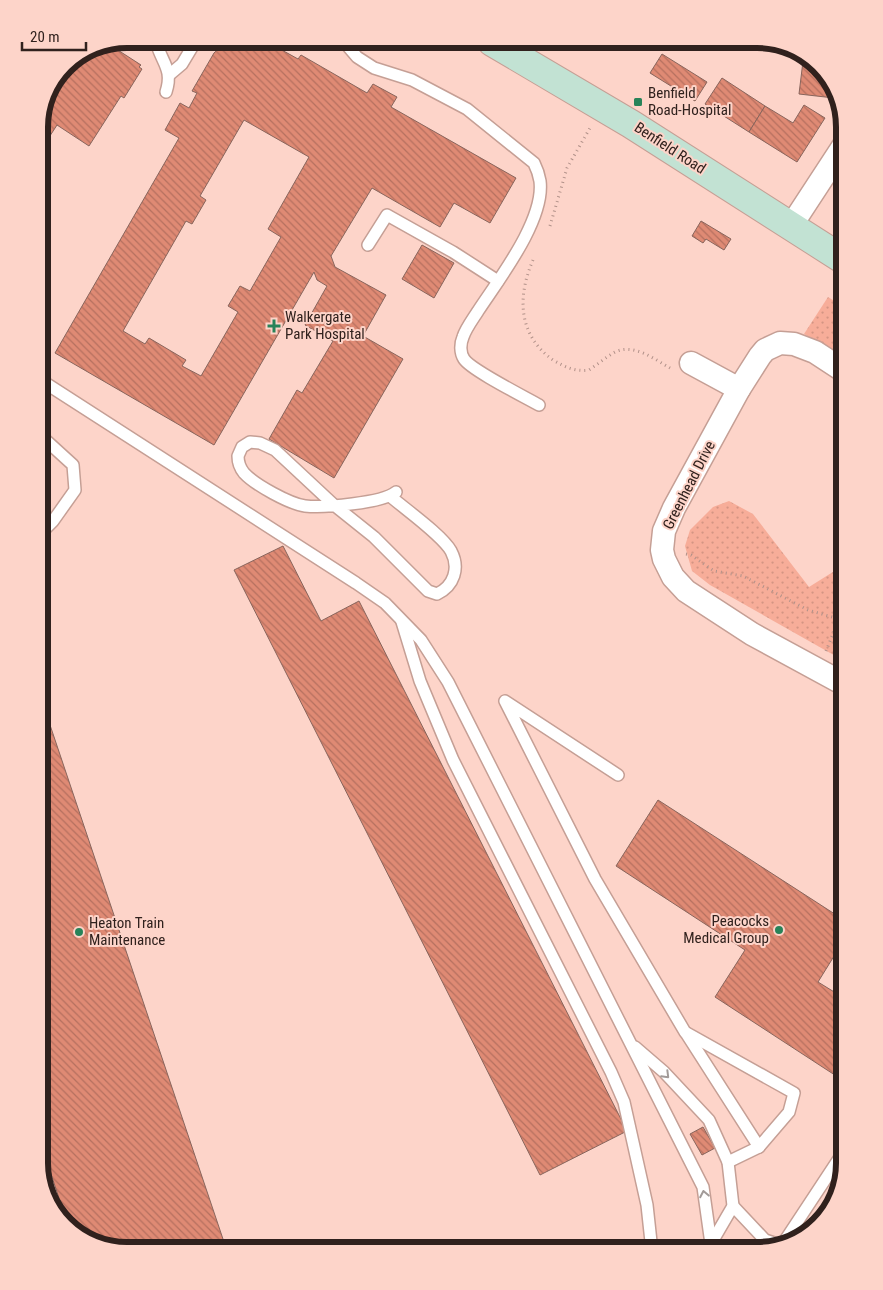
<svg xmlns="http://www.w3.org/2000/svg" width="883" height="1290" viewBox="0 0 883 1290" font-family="'Roboto Condensed',sans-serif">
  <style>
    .grass { fill: url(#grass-dots) }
    .building { fill: url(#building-back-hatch); stroke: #88655c; fill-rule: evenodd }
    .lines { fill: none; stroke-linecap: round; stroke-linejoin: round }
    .lane-casing { stroke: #c59f95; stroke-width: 14 }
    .street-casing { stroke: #c59f95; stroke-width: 25 }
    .secondary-casing { stroke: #c59f95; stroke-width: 30 }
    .path { stroke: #b19189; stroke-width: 3; stroke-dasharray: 1 4; stroke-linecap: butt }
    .lane { stroke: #fff; stroke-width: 11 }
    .street { stroke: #fff; stroke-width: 22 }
    .secondary { stroke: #c2e2d3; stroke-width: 28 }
    .oneway { stroke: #a29b99 }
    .poi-dot { fill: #288359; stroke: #fdd4c9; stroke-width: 2 }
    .labels { text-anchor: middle; stroke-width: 4; stroke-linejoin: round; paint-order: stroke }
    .poi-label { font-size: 15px; fill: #30211d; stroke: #fdd4c9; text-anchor: start }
    .street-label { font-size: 15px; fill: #30211d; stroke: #fdd4c9 }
    .rim { fill: none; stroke: #30211d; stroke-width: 6 }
  </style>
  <defs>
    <pattern id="grass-dots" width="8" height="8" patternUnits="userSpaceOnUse" patternTransform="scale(1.25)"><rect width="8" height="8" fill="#f7ad99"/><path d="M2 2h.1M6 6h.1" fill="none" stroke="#d49583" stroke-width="1.8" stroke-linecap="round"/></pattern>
    <pattern id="building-back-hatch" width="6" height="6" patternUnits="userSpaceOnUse" patternTransform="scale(1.25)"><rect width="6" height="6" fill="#df8a74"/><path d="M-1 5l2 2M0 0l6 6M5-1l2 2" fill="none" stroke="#b5705f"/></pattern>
  </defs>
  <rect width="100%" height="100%" fill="#fdd4c9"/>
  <g class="grass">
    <path d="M828,297l16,10v52l-40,-25z"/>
    <path d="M729,501l24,13 56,73 35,-22v90l-5,3 -129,-73 -18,-14 -7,-25 5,-16 23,-23z"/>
  </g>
  <g class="building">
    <path d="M224,44h47l27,15 3,-4 66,38 6,-9 24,13 -6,10 125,71 -26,45 -36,-20 -14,24 -68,-39 -41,68 4,11 51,28 -23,41 40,23 -69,119 -65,-39 28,-49 5,3 31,-52 -28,-16 22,-39 -10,-6 -3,-8 -100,173 -159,-92 124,-215 -14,-8 15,-27 9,5 8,-15 -5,-2 22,-38zM244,120l65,37 -41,72 13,8 -31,54 -10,-5 -12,20 10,6 -37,64 -19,-10 4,-6 -37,-22 -4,6 -22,-13 63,-110 6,3 14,-24 -6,-4z"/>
    <path d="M93,45h17l31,20 -2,2 3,2 -18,29 -3,-2 -32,50 -32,-21 -11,17 -7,-4v-17l26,-57z"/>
    <path d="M804,53l29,30 2,8 -1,7 -35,-4z"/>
    <path d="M662,54l45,28 -12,19 -45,-28z"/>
    <path d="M722,78l43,28 -16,26 -44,-28z"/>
    <path d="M804,105l21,13 -28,44 -48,-30 16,-26 28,17z"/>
    <path d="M701,221l30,18 -7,11 -18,-11 -3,4 -11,-7z"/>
    <path d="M422,245l32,18 -20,35 -32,-19z"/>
    <path d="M283,546l38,75 38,-20 268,530 -87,44 -306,-605z"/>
    <path d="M49,722l178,529h-106l-39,-12 -14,-14 -29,-87v-413z"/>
    <path d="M658,800l186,120v20l-26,42 26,16v83l-129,-84 30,-47 -129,-84z"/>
    <path d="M703,1127l12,21 -13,7 -12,-21z"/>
  </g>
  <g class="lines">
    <g class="lane-casing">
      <g id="lane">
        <path d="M345,43l12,14 17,11 38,12 55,29 67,54c3,6 5,12 6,18 5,39 -41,98 -62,130 -5,8 -12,17 -15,26 -3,7 -3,16 1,22 7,11 61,38 75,46"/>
        <path d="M157,45c6,19 16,25 9,47"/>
        <path d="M169,75l13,-11 12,-20"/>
        <path d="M368,245l19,-30 66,37 45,29"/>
        <path d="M39,379l317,204 29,20 36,37 27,42 255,505 9,64"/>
        <path d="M390,496c15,13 52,39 61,55 9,17 3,35 -14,43l-9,-3 -54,-54 -40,-32 -59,-55 -15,-7 -10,-1 -8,5 -4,9c0,6 2,12 6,17 11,12 46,31 61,33 18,2 78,-3 91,-14"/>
        <path d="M39,535l14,-14 22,-31 -2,-25 -34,-31"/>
        <path d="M402,622l18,59 33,79 158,312 13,30 23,103 5,46"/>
        <path d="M618,775l-113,-74 90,178 90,153 109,61 -5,19 -30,35 -31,15"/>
        <path d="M686,1033l73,114"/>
        <path d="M635,1047l29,25 45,48 19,42 5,44 -21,36"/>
        <path d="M733,1206l32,34 15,5"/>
        <path d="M782,1245l62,-94"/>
      </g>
    </g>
    <g class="street-casing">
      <g id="street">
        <path d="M791,226l53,-81"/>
        <path d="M691,363l48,26"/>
        <path d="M844,684l-92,-50 -66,-43 -13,-14 -9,-18 -2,-9 2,-19 10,-23 65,-119 21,-33 5,-6 15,-7 14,1 21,8 29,19"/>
      </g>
    </g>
    <g class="secondary-casing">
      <path id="secondary" d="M492,42l139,82 213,136"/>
    </g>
    <g class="path">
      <path d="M550,226l17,-58 23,-40"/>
      <path d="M533,260c-16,37 -15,75 20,100 12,7 22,12 36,10 9,-6 17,-13 26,-18 19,-9 39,7 55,16"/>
      <path d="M686,554l5,1 23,16 29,5 65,34 31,9 5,-3"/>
      <path d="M826,651l13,-32"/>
    </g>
    <use href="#lane" class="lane"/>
    <use href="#street" class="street"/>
    <use href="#secondary" class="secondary"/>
  </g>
  <defs><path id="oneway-chevron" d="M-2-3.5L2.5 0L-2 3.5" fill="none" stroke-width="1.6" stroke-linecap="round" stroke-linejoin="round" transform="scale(1.25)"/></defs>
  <g class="oneway">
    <use href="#oneway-chevron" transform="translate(666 1075) rotate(45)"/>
    <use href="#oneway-chevron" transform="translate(704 1194) rotate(-101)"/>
  </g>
  <g class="poi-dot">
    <rect x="633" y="97" width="10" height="10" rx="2.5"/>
    <path d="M271.5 318.5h5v5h5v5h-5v5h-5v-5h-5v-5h5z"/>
    <circle cx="779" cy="930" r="5"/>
    <circle cx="79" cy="932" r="5"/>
  </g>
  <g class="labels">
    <g class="poi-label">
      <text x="648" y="98">Benfield<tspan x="648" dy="17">Road-Hospital</tspan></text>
      <text x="285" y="322">Walkergate<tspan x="285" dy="17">Park Hospital</tspan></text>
      <text x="769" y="926" text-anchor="end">Peacocks<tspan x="769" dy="17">Medical Group</tspan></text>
      <text x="89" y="928">Heaton Train<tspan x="89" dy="17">Maintenance</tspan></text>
    </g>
    <g class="street-label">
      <text transform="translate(670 148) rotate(33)" y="5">Benfield Road</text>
      <text transform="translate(689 485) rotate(-63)" y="5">Greenhead Drive</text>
    </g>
  </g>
  <path d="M0 0H883V1290H0ZM127 48H757A79 79 0 0 1 836 127V1163A79 79 0 0 1 757 1242H127A79 79 0 0 1 48 1163V127A79 79 0 0 1 127 48Z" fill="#fdd4c9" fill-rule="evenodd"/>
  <path class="rim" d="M127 48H757A79 79 0 0 1 836 127V1163A79 79 0 0 1 757 1242H127A79 79 0 0 1 48 1163V127A79 79 0 0 1 127 48Z"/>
  <path d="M22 42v8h64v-8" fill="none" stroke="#30211d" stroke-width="2.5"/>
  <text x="30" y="42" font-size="15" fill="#30211d" stroke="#fdd4c9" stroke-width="4" paint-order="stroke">20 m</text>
</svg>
